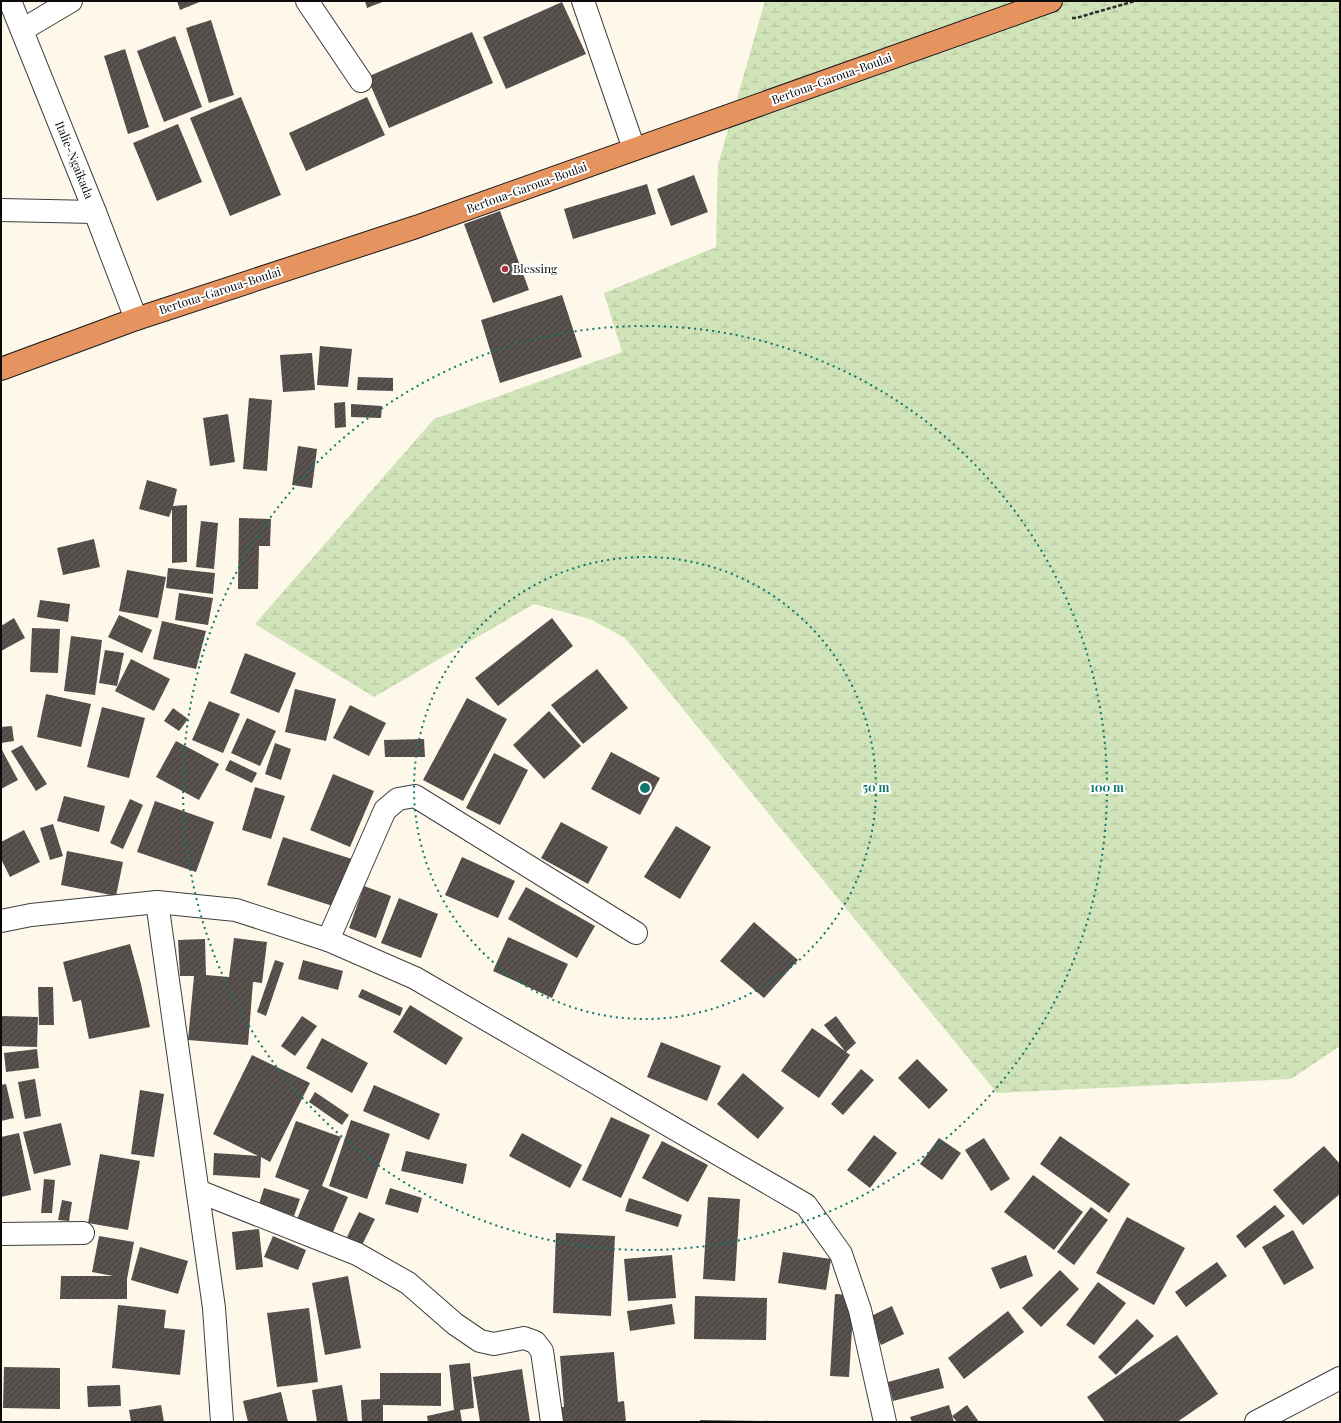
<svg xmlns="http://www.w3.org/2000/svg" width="1341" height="1423" viewBox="0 0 1341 1423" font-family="'Playfair Display',serif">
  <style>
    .wetland { fill: url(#wetland-marsh) }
    .building { fill: url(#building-hatch) }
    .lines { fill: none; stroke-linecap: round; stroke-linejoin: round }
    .minor-casing { stroke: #3e3e3e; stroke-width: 24 }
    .highway-casing { stroke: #1c1c1c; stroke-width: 24 }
    .path { stroke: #2d2d2d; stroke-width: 2.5; stroke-dasharray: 4 2; stroke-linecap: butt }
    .minor { stroke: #fff; stroke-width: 22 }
    .highway { stroke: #e59460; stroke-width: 22 }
    .ring { fill: none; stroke: #0f766e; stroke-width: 2; stroke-dasharray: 2 4 }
    .poi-dot { fill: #ab3240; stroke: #fff; stroke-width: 1.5 }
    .labels { text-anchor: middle; stroke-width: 4; stroke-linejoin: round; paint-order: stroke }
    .street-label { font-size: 12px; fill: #0b0b0b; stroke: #fff }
    .poi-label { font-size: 12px; fill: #0b0b0b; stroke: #fff; text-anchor: start }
    .centre { fill: #0f766e; stroke: #fff; stroke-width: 2 }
    .ring-label { font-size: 12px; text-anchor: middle; font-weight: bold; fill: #0f766e; stroke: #fff; stroke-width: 4; stroke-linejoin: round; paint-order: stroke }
  </style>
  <defs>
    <pattern id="wetland-marsh" width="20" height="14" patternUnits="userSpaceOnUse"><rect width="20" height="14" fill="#d1e3b8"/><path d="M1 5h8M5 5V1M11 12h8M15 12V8" fill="none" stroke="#b2c19d"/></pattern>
    <pattern id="building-hatch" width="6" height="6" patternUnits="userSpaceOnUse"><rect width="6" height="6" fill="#524b48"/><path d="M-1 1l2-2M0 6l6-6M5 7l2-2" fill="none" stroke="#66605e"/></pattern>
  </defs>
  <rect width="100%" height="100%" fill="#fdf8ea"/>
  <path class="wetland" d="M765,1h575v1045l-49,33 -294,14 -372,-455 -35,-19 -56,-15 -160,93 -119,-73 179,-205 188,-67 -18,-59 112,-46 2,-82z"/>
  <g class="building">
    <path d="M177,1h25l-22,9z"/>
    <path d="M365,1h20l-18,7z"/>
    <path d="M562,2l24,52 -80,35 -23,-52z"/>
    <path d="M211,20l23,75 -25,8 -23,-75z"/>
    <path d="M472,32l21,51 -104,45 -22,-51z"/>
    <path d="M175,36l27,71 -38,15 -27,-71z"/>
    <path d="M125,49l24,78 -21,7 -24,-78z"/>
    <path d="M241,97l40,98 -51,21 -40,-98z"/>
    <path d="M367,97l18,38 -79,36 -17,-38z"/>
    <path d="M178,124l24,58 -45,19 -24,-58z"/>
    <path d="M694,175l14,37 -37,14 -14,-37z"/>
    <path d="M647,184l9,30 -83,25 -9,-30z"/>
    <path d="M500,211l29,79 -36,13 -29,-79z"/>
    <path d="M562,295l20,62 -82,26 -19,-63z"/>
    <path d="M320,346l32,3 -4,38 -31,-2z"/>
    <path d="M312,353l3,37 -32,2 -3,-37z"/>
    <path d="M358,377l35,1v13l-36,-1z"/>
    <path d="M249,398l23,2 -5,71 -24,-2z"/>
    <path d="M345,402l1,25 -11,1 -1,-25z"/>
    <path d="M351,404l31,2 -1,12 -30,-1z"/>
    <path d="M228,414l7,48 -25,4 -7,-48z"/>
    <path d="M298,446l19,3 -5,39 -20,-3z"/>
    <path d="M147,480l30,9 -4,17 14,-1v57l-15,1v-54l-3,8 -30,-8z"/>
    <path d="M239,518l32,1 -1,27h-11l-1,43h-20z"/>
    <path d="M201,521l17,2 -4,46 -18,-2z"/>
    <path d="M94,539l6,28 -37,8 -6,-27z"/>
    <path d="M168,568l47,5 -2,21 -47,-6z"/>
    <path d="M127,570l39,7 -8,41 -39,-7z"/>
    <path d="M179,593l34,5 -5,27 -33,-5z"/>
    <path d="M40,600l30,4 -2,18 -31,-5z"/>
    <path d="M119,615l33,15 -10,23 -34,-16z"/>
    <path d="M14,618l11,20 -24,13v-25z"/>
    <path d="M552,618l21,28 -75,60 -23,-28z"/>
    <path d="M162,621l44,10 -10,38 -43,-10z"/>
    <path d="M32,628l28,1 -2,44 -28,-1z"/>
    <path d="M71,636l31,4 -7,55 -31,-4z"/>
    <path d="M105,650l19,3 -7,33 -18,-3z"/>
    <path d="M245,653l51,20 -17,40 -49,-20z"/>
    <path d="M131,659l39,20 -16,32 -39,-20z"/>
    <path d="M597,669l31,39 -45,36 -32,-39z"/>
    <path d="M295,689l41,10 -10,42 -41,-9z"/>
    <path d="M46,694l45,10 -10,43 -44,-10z"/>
    <path d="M467,698l40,21 -44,82 -40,-21z"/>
    <path d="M209,701l31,13 -17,39 -31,-13z"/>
    <path d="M350,705l36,18 -17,33 -36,-18z"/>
    <path d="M102,707l43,11 -16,60 -42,-11z"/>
    <path d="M173,708l15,11 -9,12 -15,-10z"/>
    <path d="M549,711l32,35 -37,33 -31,-34z"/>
    <path d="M247,718l29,13 -16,35 -29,-13z"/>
    <path d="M12,726l2,15 -13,2v-16z"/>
    <path d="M424,739l1,18h-40l-1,-17z"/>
    <path d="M176,741l43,23 -20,36 -43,-23z"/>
    <path d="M275,743l16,6 -10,31 -16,-6z"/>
    <path d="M22,745l25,39 -11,7 -25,-40z"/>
    <path d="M2,750l16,30 -17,9v-38z"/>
    <path d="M611,752l49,26 -20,37 -49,-26z"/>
    <path d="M494,753l34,17 -28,55 -34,-17z"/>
    <path d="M230,760l27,13 -5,10 -27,-13z"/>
    <path d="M333,774l41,17 -24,56 -40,-17z"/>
    <path d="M255,787l30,9 -14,43 -29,-9z"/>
    <path d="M64,796l41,10 -6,26 -42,-11z"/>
    <path d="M130,799l13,6 -20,44 -13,-6z"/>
    <path d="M155,801l59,21 -18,50 -59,-20z"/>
    <path d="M561,822l47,25 -20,37 -47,-26z"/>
    <path d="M53,824l10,32 -13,4 -10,-32z"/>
    <path d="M676,826l35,21 -31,52 -36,-22z"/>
    <path d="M24,830l16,32 -30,15 -9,-18v-17z"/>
    <path d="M283,837l69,22 -16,48 -69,-22z"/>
    <path d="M67,851l56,11 -7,34 -55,-11z"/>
    <path d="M462,857l53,24 -17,37 -53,-23z"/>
    <path d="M364,886l27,10 -15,42 -27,-10z"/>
    <path d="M526,887l69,39 -18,32 -69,-39z"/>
    <path d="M399,898l39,16 -17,44 -40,-15z"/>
    <path d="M754,922l44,38 -34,38 -44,-37z"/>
    <path d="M508,937l60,27 -16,34 -59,-27z"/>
    <path d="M234,938l33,4 -5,41 -9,-1 -5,63 -60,-5 6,-64h-14l-2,-36 27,-1 1,36 23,2z"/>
    <path d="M130,944l11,40 9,43 -61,12 -8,-39 -8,2 -10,-40z"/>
    <path d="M275,960l9,3 -18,53 -9,-4z"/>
    <path d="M303,960l40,11 -5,19 -40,-11z"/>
    <path d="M38,987h15l1,38h-15z"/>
    <path d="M362,989l41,19 -3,8 -42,-19z"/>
    <path d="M410,1005l53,33 -17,27 -53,-33z"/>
    <path d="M1,1016l37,1 -1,30 -36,-1z"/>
    <path d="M302,1016l15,10 -22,30 -14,-10z"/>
    <path d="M836,1016l20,27 -10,9 4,3 -31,43 -38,-27 31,-43 33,23 -21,-26z"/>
    <path d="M322,1038l46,25 -16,30 -46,-25z"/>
    <path d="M661,1042l60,24 -14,35 -60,-24z"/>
    <path d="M37,1049l2,19 -33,4 -2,-19z"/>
    <path d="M252,1055l58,28 -40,79 -9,-5 -1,21 -47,-3 1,-22 44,3 -45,-22z"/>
    <path d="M917,1059l31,31 -19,19 -31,-31z"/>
    <path d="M861,1069l13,11 -31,35 -12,-11z"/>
    <path d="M743,1073l41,35 -26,31 -41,-35z"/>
    <path d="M35,1079l6,37 -16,3 -7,-37z"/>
    <path d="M6,1084l8,34 -13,3v-36z"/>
    <path d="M374,1085l66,29 -11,26 -66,-29z"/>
    <path d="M140,1090l24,4 -10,63 -23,-3z"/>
    <path d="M315,1092l34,23 -7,10 -33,-23z"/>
    <path d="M611,1117l39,18 -29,63 -39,-18z"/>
    <path d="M351,1120l39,14 -23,65 -38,-13z"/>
    <path d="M296,1121l45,16 -19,49 26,11 -18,42 -35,-15 14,-34 -34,-13z"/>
    <path d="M61,1123l10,42 -37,9 -11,-42z"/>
    <path d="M19,1133l12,57 -30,7v-60z"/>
    <path d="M522,1133l60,32 -12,23 -61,-32z"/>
    <path d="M874,1135l23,18 -27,35 -23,-18z"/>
    <path d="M1060,1136l70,48 -21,29 -69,-49z"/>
    <path d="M939,1138l22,15 -19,27 -22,-16z"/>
    <path d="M984,1138l26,41 -19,12 -26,-41z"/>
    <path d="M662,1141l46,24 -20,37 -46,-24z"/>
    <path d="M1324,1146l16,18v30l-37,31 -30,-35z"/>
    <path d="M406,1151l61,13 -4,20 -62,-13z"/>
    <path d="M100,1154l40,7 -12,69 -40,-7z"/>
    <path d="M1033,1175l50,37 -29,38 -50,-38z"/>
    <path d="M44,1179l11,1 -3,33h-11z"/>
    <path d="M264,1188l36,11 -6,17 -35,-12z"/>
    <path d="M390,1188l32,10 -4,15 -33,-9z"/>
    <path d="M708,1197l32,2 -5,82 -32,-2z"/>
    <path d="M629,1198l53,17 -4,12 -53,-16z"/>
    <path d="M62,1200l10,2 -3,19 -11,-1z"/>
    <path d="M1275,1205l10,11 -40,32 -9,-12z"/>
    <path d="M1091,1207l17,13 -34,45 -17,-13z"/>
    <path d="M359,1212l16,7 -13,26 -15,-8z"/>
    <path d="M1127,1217l58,31 -31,57 -58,-32z"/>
    <path d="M259,1229l4,38 -27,3 -4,-38z"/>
    <path d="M1293,1230l21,38 -30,17 -22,-38z"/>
    <path d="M556,1233l59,3 -4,80 -58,-3z"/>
    <path d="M99,1236l35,6 -7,37v20h-67l1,-23h52l-21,-4z"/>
    <path d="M273,1236l33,14 -8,20 -34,-13z"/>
    <path d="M140,1247l48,14 -10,33 -47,-14z"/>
    <path d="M783,1252l48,7 -5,31 -48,-7z"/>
    <path d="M672,1255l4,43 -48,3 -4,-42z"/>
    <path d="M1026,1255l7,21 -33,13 -9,-21z"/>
    <path d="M1217,1262l10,14 -41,31 -11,-15z"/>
    <path d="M1060,1270l19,19 -38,38 -19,-19z"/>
    <path d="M348,1276l13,72 -36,7 -13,-72z"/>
    <path d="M1098,1282l28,21 -32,42 -28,-20z"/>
    <path d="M835,1294l19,1 -5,82 -19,-1z"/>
    <path d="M695,1296l72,2 -1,42 -72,-1z"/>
    <path d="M672,1304l3,20 -45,7 -3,-20z"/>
    <path d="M118,1305l48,5 -2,18 21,2 -5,45 -68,-7z"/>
    <path d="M892,1306l12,28 -23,11 -12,-28z"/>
    <path d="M309,1308l9,74 -41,5 -10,-74z"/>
    <path d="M1008,1311l16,21 -60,47 -16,-21z"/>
    <path d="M1137,1319l17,17 -38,39 -18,-18z"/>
    <path d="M1177,1335l41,59 -41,28h-72l-18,-25z"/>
    <path d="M614,1352l4,50 6,-1 2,21h-70l-2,-14 10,-1 -4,-51z"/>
    <path d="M470,1363l4,45 -14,2 2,12h-34l-1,-6 27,-6 -5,-45z"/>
    <path d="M4,1367l56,1v41l-57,-1z"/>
    <path d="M939,1368l5,20 -51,13 -5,-19z"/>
    <path d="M522,1369l8,53h-50l-7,-45z"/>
    <path d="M380,1373h61v33l-58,-1v17h-21l-1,-22 19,-1z"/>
    <path d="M120,1385l1,21 -33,1 -1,-21z"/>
    <path d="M342,1385l6,37h-31l-5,-32z"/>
    <path d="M281,1392l7,30h-40l-5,-21z"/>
    <path d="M161,1405l3,17h-33l-2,-12z"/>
    <path d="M949,1405l5,17h-42l-2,-5z"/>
    <path d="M967,1405l12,17h-22l-5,-6z"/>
    <path d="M700,1420l72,1v1h-72z"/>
  </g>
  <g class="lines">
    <g class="minor-casing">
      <g id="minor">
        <path d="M10,1l85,211 41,107"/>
        <path d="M307,1l54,80"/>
        <path d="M583,1l51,148"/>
        <path d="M22,30l49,-29"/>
        <path d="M1,210l94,2"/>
        <path d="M157,902l57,406 8,114"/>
        <path d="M1,921l30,-6 126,-13 79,8 92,30 87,38 391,227 35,49 19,56 25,112"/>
        <path d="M328,940l57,-130 13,-11 17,-3 221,137"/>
        <path d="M198,1191l159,63 51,29 47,41 25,17 14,3 30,-6 11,4 7,9 10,71"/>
        <path d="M1,1234l82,-1"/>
        <path d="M1256,1422l84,-44"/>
      </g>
    </g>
    <g class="highway-casing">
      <path id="highway" d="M1,369l135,-50 280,-92 635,-226"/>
    </g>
    <path class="path" d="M1072,18h4l59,-17"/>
    <use href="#minor" class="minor"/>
    <use href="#highway" class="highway"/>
  </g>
  <g class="ring">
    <circle cx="645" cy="788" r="231"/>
    <circle cx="645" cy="788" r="462"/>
  </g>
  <circle class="poi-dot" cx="505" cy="269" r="4"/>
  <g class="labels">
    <g class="street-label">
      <text transform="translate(832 79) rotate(-20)" y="4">Bertoua-Garoua-Boulai</text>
      <text transform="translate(74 160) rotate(68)" y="4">Italie-Ngaîkada</text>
      <text transform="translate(527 188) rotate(-20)" y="4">Bertoua-Garoua-Boulai</text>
      <text transform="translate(220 291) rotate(-18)" y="4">Bertoua-Garoua-Boulai</text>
    </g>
    <g class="poi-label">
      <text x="513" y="273">Blessing</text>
    </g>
  </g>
  <circle cx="645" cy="788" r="6" class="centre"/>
  <g class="ring-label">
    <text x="876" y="792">50 m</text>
    <text x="1107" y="792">100 m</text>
  </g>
  <rect width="1341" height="1423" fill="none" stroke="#0b0b0b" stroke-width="4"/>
</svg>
